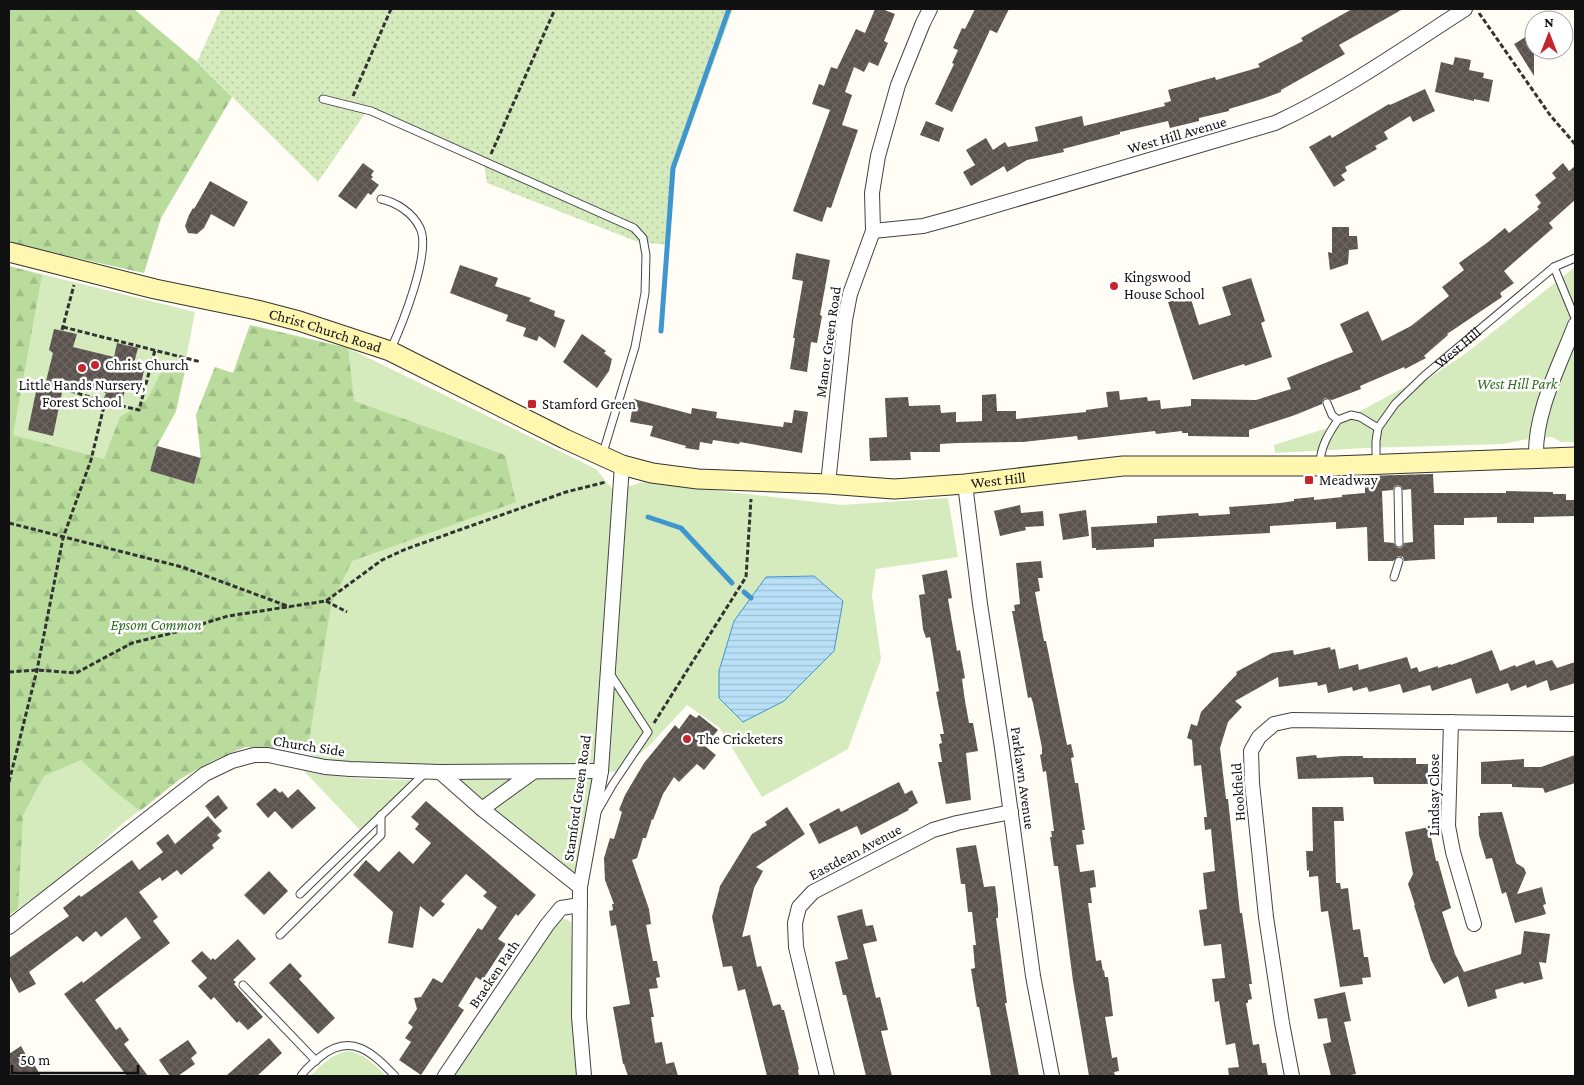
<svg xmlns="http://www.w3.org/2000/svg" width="1584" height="1085" viewBox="0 0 1584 1085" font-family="'Crimson Pro',serif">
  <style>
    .grass { fill: #d5ebbd }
    .forest { fill: url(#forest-firs) }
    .garden { fill: url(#garden-dots) }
    .water { fill: url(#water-rules); stroke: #3f96cf }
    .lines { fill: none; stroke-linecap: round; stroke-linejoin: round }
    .stream { stroke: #3f96cf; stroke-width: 5 }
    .building { fill: url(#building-cross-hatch); fill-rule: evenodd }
    .lane-casing { stroke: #444; stroke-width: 9 }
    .street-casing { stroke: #444; stroke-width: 16 }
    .secondary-casing { stroke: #333; stroke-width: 21 }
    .path { stroke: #333; stroke-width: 3; stroke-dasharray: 5 2.5; stroke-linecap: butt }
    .lane { stroke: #fff; stroke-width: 7 }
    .street { stroke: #fff; stroke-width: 14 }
    .secondary { stroke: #fff6b0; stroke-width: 19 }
    .poi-dot { fill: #c4262e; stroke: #fff; stroke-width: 2 }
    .labels { text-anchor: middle; stroke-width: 5; stroke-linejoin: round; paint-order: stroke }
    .street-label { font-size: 15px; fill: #111; stroke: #fff }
    .poi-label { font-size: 15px; fill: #111; stroke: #fff; text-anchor: start }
    .park-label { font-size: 15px; font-style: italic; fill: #2f6b1f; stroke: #fff }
  </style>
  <defs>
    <pattern id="forest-firs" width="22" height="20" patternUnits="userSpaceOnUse" patternTransform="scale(1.25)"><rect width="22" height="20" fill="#b9dc9c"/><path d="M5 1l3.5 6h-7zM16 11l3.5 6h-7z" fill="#9ebc85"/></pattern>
    <pattern id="garden-dots" width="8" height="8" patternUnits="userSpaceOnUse" patternTransform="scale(1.25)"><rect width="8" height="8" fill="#d5ebbd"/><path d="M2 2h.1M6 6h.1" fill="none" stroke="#b6c8a1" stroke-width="1.8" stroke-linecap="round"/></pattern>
    <pattern id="water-rules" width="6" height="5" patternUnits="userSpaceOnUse" patternTransform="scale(1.25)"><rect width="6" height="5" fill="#b9e0f7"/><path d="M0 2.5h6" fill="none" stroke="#9ebfd3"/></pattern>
    <pattern id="building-cross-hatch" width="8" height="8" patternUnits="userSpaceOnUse" patternTransform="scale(1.25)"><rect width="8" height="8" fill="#5a524d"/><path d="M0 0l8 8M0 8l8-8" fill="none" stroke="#6d6662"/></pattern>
  </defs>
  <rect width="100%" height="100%" fill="#fffdf5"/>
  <g class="grass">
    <path d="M9,266l186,46 -19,99 -19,35 -7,25 44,12 7,-25 -5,-43 19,-48 18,6 17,-48 98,23 248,121 18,22 29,-9 198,23 107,-7 10,59 -82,12 -4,26 9,64 -33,90 -86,48 -42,-69 -33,-23 -36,39 -32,28 -23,-1 -19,107 -135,-113 -93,-1 -25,-4 -17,-7 -28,-5 -34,-1 -31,13 -34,19 -57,44 -59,54 -55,38z"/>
    <path d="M1575,267v175h-14l-9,-5 -30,3 -19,4 -137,4 -91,5 -1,-8 57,-18 72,-39 20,-6 42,-28z"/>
    <path d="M304,771c36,7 72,9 109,9l-53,50z"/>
    <path d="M561,919h5l5,3 5,154h-123l102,-150z"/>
    <path d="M348,1051c17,3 26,13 38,25h-76c12,-11 21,-22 38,-25z"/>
  </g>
  <g class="forest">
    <path d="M9,9h125l63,53 35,35 -71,121 -17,55 -135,-30z"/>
    <path d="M9,266l33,9 -29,160 91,24 16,-42 27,-17 16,-32 22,3 -9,40 -19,35 -7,25 44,12 7,-25 -5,-43 19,-48 18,6 17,-48 98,23 6,53 151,54 11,47 -164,59 -21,44 -24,148 -28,-5 -34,-1 -31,13 -34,19 -40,32 -28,-22 -31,-29 -37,16 -21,39 -5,94 -9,6z"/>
  </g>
  <path class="garden" d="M221,9h512l-59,164 -5,72 -31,-3 -151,-59 -3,-18 -118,-53 -48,70 -121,-120z"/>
  <path class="water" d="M814,576l29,25 -9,50 -50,50 -41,21 -24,-24v-27l15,-50 32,-44z"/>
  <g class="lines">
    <g class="stream">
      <path d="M661,331l12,-163 56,-159"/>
      <path d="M648,517l33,11 51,55"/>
      <path d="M744,592l7,6"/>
    </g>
  </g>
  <g class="building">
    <path d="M875,9h7l13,5 -11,27 4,2 -10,23 -9,-4 -5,10 -10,-5 -9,25 7,3 -10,30 16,5 -27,78 -4,-1 -5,15 -29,-11 37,-101 -18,-6 7,-20 5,2 7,-19 6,2 19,-40 9,4z"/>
    <path d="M975,9h34l-12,24 -7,-3 -38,82 -17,-8 19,-40 -2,-1 6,-13 -5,-2 9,-20 3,1z"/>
    <path d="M1352,9h51l-64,36 6,9 -64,36v2l-19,7 -33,10v2l-30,7v3l-29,7 -2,-7 -48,11v2l-57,15 1,3 -37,8 -20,12 -3,-6 -33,20 -8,-14 12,-7 -9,-15 20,-12 7,12 12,-8 3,5 30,-6 -3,-14 47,-11 2,10 81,-20 -1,-3 7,-2 -3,-11 47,-13 1,3 44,-13 -2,-3 45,-23 -2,-3z"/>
    <path d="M1534,32v44l-20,-32z"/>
    <path d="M1455,57l16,3 -2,10 15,3 -1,5 10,2 -4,22 -15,-3v2l-39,-9 6,-30 12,3z"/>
    <path d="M1425,89l10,22 -22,11 -3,-6 -26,16 4,7 -13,7 2,3 -32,18 2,4 -6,4 4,5 -11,7 -25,-40 21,-12 2,3 57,-34 1,1z"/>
    <path d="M926,121l18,7 -5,14 -19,-7z"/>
    <path d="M363,163l11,8 -3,4 2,2 -2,2 8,6 -8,10 -3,-2 -12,16 -18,-13z"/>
    <path d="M1563,163l6,8 6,-5v34l-26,23 4,5 -49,43 10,12 -14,10 2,4 -55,37 1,1 -24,21 2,2 -21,11 -1,-2 -44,19 1,3 -29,11 -7,-2 -2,2 -1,4 -27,11 -46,15v7l-61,-1v-3h-6v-2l-26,3 -1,-3 -77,9 -1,-4 -54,6 -66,1 -17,1v8h-30l1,8 -41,1 -1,-23 18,-1 -2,-39 23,-1 1,9 31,-1 1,8 15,-1v10l26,-1v-26l14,-1 1,17h19v8l70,-7v-2l22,-3 -2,-15 13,-1 1,9 27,-3 1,4 12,-1 1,9 30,-3v-7l65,1 35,-11 -4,-11 66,-26 -13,-28 28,-13 14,30 29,-15 38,-30 -7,-9 22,-17 -5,-7 29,-21 17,-14 4,5 30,-24 -2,-2 4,-4 -6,-8 21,-17 -4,-5z"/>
    <path d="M210,181l38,21 -14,25 -23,-13 -7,14 -7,6 -9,-1 -3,-7 4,-11 4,-7 1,1z"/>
    <path d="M1332,227h17v9h8l1,13 -9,1 -1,14 -18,6 -2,-18 4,1z"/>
    <path d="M796,253l34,7 -10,55 2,1 -5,27 -6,-1 -4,30 -17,-3 5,-31h-2l10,-57 -11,-2z"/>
    <path d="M460,265l38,13 -3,8 36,12 -2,3 26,10 -1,5 11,4 -10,28 -16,-12 -2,5 -14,-5 3,-8 -20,-7 2,-6 -58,-22z"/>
    <path d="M1251,278l14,43 -4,2 11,34 -27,9 -1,-2 -51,16 -25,-78 22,-6 9,29 32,-10 -9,-28z"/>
    <path d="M54,329l23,5 -4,13 41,10 3,-14 21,5 -4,15 11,3 -6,27 -14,-3 -3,12 -18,-4 2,-5 -42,-10 -11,53 -25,-6 9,-43 7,2 9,-36 -4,-3z"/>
    <path d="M582,334l24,17 -2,2 8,6 -3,12 -12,17 -34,-26z"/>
    <path d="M634,399l57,15 1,-6 25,4 -1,6 67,9 1,-5 8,1 2,-13 14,2 -6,41 -62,-11 -1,2 -26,-4 -1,4 -12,-2 -1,8 -14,-2 1,-2 -36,-10 3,-10 -23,-4z"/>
    <path d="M157,446l44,12 -7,26 -44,-13z"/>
    <path d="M1433,474l1,19h72v-2l47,1v2h13v6h9v16l-41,1v6h-37v-6l-33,1v7h-30l1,34 -31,2 -1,-4 -5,-1 -5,5h-25l-1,-34 -31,2v-7l-66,4v7l-116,6v8l-58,3v-2h-4l-1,-21 66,-4v-7l41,-3 1,3 31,-2 -1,-7 51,-4 14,-2v-2l20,-2v3l28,-3v-2l23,-2v-17zM1397,485l4,1 2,4 8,-1 2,53 -9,1 -1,3 -3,2 -4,-1 -2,-4 -10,-1 -2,-51 11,-1 1,-3z"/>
    <path d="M1020,505l1,8 22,-2 1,15 -19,1 1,3 -26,6 -6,-25z"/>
    <path d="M1086,510l3,26 -26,4 -4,-26z"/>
    <path d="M1041,561l2,17h-5l2,13 -5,1 9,49h2l21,104 4,-1 3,13 -3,1 4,25h3l7,47h-3l2,14 -8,1 4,27 14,-2 2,17 -6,1 2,15h-4l8,58 5,-1 2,11 1,-1 1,7h3l5,39 -8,1 7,41 5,-1 2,14 -5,1 1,3 -9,1h-17l-16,-95 -15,-115h-4l-4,-29h2l-1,-6h3l-8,-60 -3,1 -3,-17 2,-1v-6l-9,-45 -2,-6 -3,1 -16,-87h3l-1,-6 6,-1 -4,-41z"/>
    <path d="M947,570l5,28 -4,1 9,52 3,-1 5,28 -3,1 3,22 4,22h4l5,28 -12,2 5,47 -25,4 -8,-42h4l-3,-18 3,-1 -2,-9h4l-8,-42 3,-1 -9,-54 -4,1 -3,-9 -4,-34 6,-1 -3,-19z"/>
    <path d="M1330,647l1,3 4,-1 4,20 19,-5 1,6 48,-13 4,12 6,-2 2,5 19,-6v2l12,-4 1,1 41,-15 8,21 15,-6 1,2 18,-7 2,5 16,-5 5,8 18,-6v21l-25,8 -3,-11 -20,8 -1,-3 -15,6 -3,-8 -32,11 -5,-16 -39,13 -2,-6 -27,8 -3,-9 -31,8 -2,-5 -14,4 -1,-4 -24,6 -2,-9 -8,2 -1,-4 -38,5 -1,-10 -43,24 7,6 -14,15 -8,26 6,51h2l12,114h2l10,71h-3l3,15 -4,1v3h-2l7,42 6,-1 3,19h4l2,13h-39l-1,-8 11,-1 -4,-24 -9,2 -7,-44 -4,1 -3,-23 13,-1 -4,-34 -17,2 -5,-36 8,-1 -4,-36 12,-2 -4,-42 -6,1 -1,-13h3l-6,-52 -7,1 -2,-26 -5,-2 4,-14 6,2 4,-14 36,-38 -1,-2 36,-19 21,-3 1,5z"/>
    <path d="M690,714l6,4 3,-3 19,15 -13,16 11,9 -12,15 -7,-6 -18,18 -5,-5 -11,17 -10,26 -1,-1 -6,19h-3l-6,20 -5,2 17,49 2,15 -5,1 7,36h4l3,16 -4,1 2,10 -9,1 5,28h-3l4,26 7,-1 4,22 8,-2 4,14h-50l-4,-12h-1l-10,-57 17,-3 -14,-79 -5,1 -2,-15 4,-1 -1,-6h2l-9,-24 -1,-22 6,-20 4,1 8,-27 -3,-2 6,-15 19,-32 31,-38 4,4z"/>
    <path d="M1316,755l1,3 26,-2h20v2h53v6h12v20h-54l-1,-7 -75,2 -2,-22z"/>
    <path d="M1575,755v28l-30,10 -2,-5 -31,-1v-3h-31v-22l43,-3v8h17z"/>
    <path d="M899,782l6,12 7,-4 6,13 -10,6 1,1 -48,25 -4,-9 -38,18 -10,-20 30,-16 2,4z"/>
    <path d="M275,788l5,5 2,-2 6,7 10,-9 18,19 -24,21 -17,-18 -7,7 -12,-14z"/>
    <path d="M218,795l10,13 -13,11 -10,-13z"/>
    <path d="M426,801l110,94 -18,21 -2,-2 -18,25 8,5 -24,37 -6,-4 -18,29 6,4 -43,65 -22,-15 12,-18 -6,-4 8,-11 -5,-4 9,-14 -3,-11 7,-1 12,-19 9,5 36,-55 4,2 15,-23 -14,-11 4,-4 -21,-18 -25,27 4,3 -12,13 -13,-11 -7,42 -25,-5 5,-31 -40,-37 13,-15 13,12 20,-21 14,13 18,-21 -16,-14 4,-5 -8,-7z"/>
    <path d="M787,807l18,27 -49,33 7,4 -9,17 -12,49 8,-2 7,32 4,-1 12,40 7,-2 2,6h2l15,59 -1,1 1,6h-32l-22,-87 -7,2 -6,-25 -9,1 -11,-50 8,-31 32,-52 15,-9 -2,-3z"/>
    <path d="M1312,807h31l1,14h-10l2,62h4l1,6 7,-1 5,42 7,-1 4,28h4l3,20 -9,1 1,6 -23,3 -12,-76 -7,1 -3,-36 -9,1v-7l-2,1 -1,-20h7z"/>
    <path d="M1502,812l14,51 8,5 2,5 -9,21 25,-7 4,17 -3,1 3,9 -31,9 -9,-31 -4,2 -10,-36 -6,1 -7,-24 -1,-19h2v-3z"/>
    <path d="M208,816l14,15 -5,4 3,3 -8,7 2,3 -33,27 -4,-5 -15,11 -2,-4 -21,15 19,25 -5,4 17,22 -75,57 21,30 4,-3 9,13 -5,4 24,32h-21l-63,-82 18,-13 1,2 58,-45 -15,-21 -25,20 -5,-6 -13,11 -6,-6 -48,36 7,12 -17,9 -10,-18v-17l60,-42 -6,-8 16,-13 2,2 51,-37 7,10 24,-18 -7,-9 12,-9 7,10z"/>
    <path d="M1429,827l7,34h2l13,47 -9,4 13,42 9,18 57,-18 3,-23 26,3 -4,29 -7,-1 4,17 -19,5 -1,-2 -28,8 2,8 -29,9 -10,-31 -14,8 -13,-24 -17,-55h1l-7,-21 5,-10 -8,-42z"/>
    <path d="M976,845l8,42 11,-1 3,22v10h-2l11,85h-2l14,73h-28l-12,-69h-2l-6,-38 4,-1 -2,-23h3l-4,-33h-4l-3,-28h-4l-5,-36z"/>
    <path d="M269,871l19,20 -24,24 -20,-20z"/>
    <path d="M862,909l4,17 7,-1 4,16 -14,3 13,54 4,-1 8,33 -7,1 11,45h-26l-20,-81h-3l-8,-33 13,-3 -11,-43z"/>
    <path d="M238,939l18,20 -23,21 3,2 -2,2 29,33 -15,13 -9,-9 -2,2 -23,-26 -3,3 -13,-14 9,-8 -16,-17 11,-10 9,9 2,-2 2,2z"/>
    <path d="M290,963l12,13 -3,3 36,39 -17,16 -49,-51z"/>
    <path d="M1345,992l6,29 -7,1 12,52 -11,2h-14l-8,-32 8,-2 -4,-24 -9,1 -4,-20z"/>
    <path d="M269,1038l13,15 -25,23h-31z"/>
    <path d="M188,1040l9,13 -6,5 4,6 -17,12h-8l-11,-16z"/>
    <path d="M21,1046l6,11 2,-1 12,20h-32v-22z"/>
  </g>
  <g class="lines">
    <g class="lane-casing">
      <g id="lane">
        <path d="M323,99l48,12 263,117 9,10 3,17 -1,38 -10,54 -33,109"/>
        <path d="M381,199c15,3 32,14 39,29 12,24 -19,99 -30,123"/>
        <path d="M1554,267l21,51"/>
        <path d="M1338,420l13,-5 9,2 18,11"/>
        <path id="s1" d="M1376,462v-21l2,-13 17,-24 29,-28 130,-109 21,-9"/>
        <path d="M1320,465c0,-17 8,-31 18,-45l-6,-5 -5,-12"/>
        <path d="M1398,490l1,53"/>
        <path d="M1394,577l5,-16"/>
        <path d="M598,810l15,-26 35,-52 -39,-60"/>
        <path d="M300,894l125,-121"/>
        <path d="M280,935l101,-100v-20"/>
        <path d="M243,985l73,76"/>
        <path d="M301,1076c5,-8 12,-13 19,-19 31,-25 52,-5 75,19"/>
      </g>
    </g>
    <g class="street-casing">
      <g id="street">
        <path d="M873,231l50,-5 33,-9 319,-94c67,-31 128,-74 190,-114"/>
        <path d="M1536,459c-2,-46 23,-92 39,-134"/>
        <path d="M828,484l17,-164 5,-26 23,-63 -1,-38 6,-37 20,-71 25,-62 7,-14"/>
        <path d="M965,484l15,120 22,144 31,228 19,100"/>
        <path d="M1451,722l-3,104 5,26 21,72"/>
        <path d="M440,772l42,37 98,78"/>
        <path d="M482,809l51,-37"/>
        <path d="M9,927l196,-153 27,-13 22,-6h14l57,12 25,2 90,3 161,-1"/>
        <path d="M445,1076l102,-151 14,-17 19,-3"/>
        <path d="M584,1076l-5,-59 1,-130 21,-116 21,-306"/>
        <path d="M827,1076l-31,-129 -1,-24 4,-16 14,-15 120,-62 24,-7 54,-11"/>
        <path d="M1292,1076l-10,-53 -16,-106 -14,-134 -1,-32 8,-14 15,-13 18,-4 283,4"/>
      </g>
    </g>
    <g class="secondary-casing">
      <g id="secondary">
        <path id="s2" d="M9,252l146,37 102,21 42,11 91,30 175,88 57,26 30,8 46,6 130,5 66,5 71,-5 158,-18h211l241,-9"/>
      </g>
    </g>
    <g class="path">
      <path d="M1479,13l71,102 25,29"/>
      <path d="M353,96l38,-87"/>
      <path d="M491,154l64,-145"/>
      <path d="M63,327l138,35"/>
      <path d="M62,330l12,-45"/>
      <path d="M49,384l56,18 34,8 16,-60"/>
      <path d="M9,523l173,44 108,40"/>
      <path d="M326,601l21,11"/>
      <path d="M9,672l28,-2 39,3 56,-30 44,-11 52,-16 98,-15 56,-41 24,-11 160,-57 40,-10"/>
      <path d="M654,723l92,-146 5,-78"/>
      <path d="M9,782l28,-112 26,-132 28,-78 14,-58"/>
    </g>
    <use href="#lane" class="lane"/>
    <use href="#street" class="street"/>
    <use href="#secondary" class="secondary"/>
  </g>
  <g class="poi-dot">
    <circle cx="1114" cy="286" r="5"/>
    <circle cx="95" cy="365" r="5"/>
    <circle cx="82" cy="368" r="5"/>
    <rect x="527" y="399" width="10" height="10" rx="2.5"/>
    <rect x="1304" y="475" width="10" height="10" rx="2.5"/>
    <circle cx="687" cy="739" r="5"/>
  </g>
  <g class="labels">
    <g class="street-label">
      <text transform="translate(1177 135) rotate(-16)" y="5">West Hill Avenue</text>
      <text dy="5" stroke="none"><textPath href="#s2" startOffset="326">Christ Church Road</textPath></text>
      <text transform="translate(828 342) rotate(-82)" y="5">Manor Green Road</text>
      <text dy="5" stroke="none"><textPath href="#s1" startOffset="148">West Hill</textPath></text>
      <text dy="5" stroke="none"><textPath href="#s2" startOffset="1031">West Hill</textPath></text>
      <text transform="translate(309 746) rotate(9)" y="5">Church Side</text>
      <text transform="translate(1023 778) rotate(82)" y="5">Parklawn Avenue</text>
      <text transform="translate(1238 792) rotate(-94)" y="5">Hookfield</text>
      <text transform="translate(1434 795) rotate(-90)" y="5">Lindsay Close</text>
      <text transform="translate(577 798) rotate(-82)" y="5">Stamford Green Road</text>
      <text transform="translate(855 852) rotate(-28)" y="5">Eastdean Avenue</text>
      <text transform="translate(494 974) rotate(-56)" y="5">Bracken Path</text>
    </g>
    <g class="poi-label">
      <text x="1124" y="282">Kingswood<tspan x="1124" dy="17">House School</tspan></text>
      <text x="105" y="370">Christ Church</text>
      <text x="82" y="390" text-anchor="middle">Little Hands Nursery,<tspan x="82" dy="17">Forest School</tspan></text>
      <text x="542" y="409">Stamford Green</text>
      <text x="1319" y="485">Meadway</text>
      <text x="697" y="744">The Cricketers</text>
    </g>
    <g class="park-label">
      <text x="1517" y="389">West Hill Park</text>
      <text x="156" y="630">Epsom Common</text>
    </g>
  </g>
  <rect width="1584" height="1085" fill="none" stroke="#111111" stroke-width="20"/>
  <g transform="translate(1549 35)"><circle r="24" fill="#ffffff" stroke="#a0a0a0"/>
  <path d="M0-4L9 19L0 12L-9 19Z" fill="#c4262e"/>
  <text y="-8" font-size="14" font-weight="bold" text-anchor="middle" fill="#111111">N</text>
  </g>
  <path d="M12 1065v8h126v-8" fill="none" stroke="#111111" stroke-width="2.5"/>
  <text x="20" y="1065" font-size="15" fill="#111111" stroke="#ffffff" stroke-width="4" paint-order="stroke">50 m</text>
</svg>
